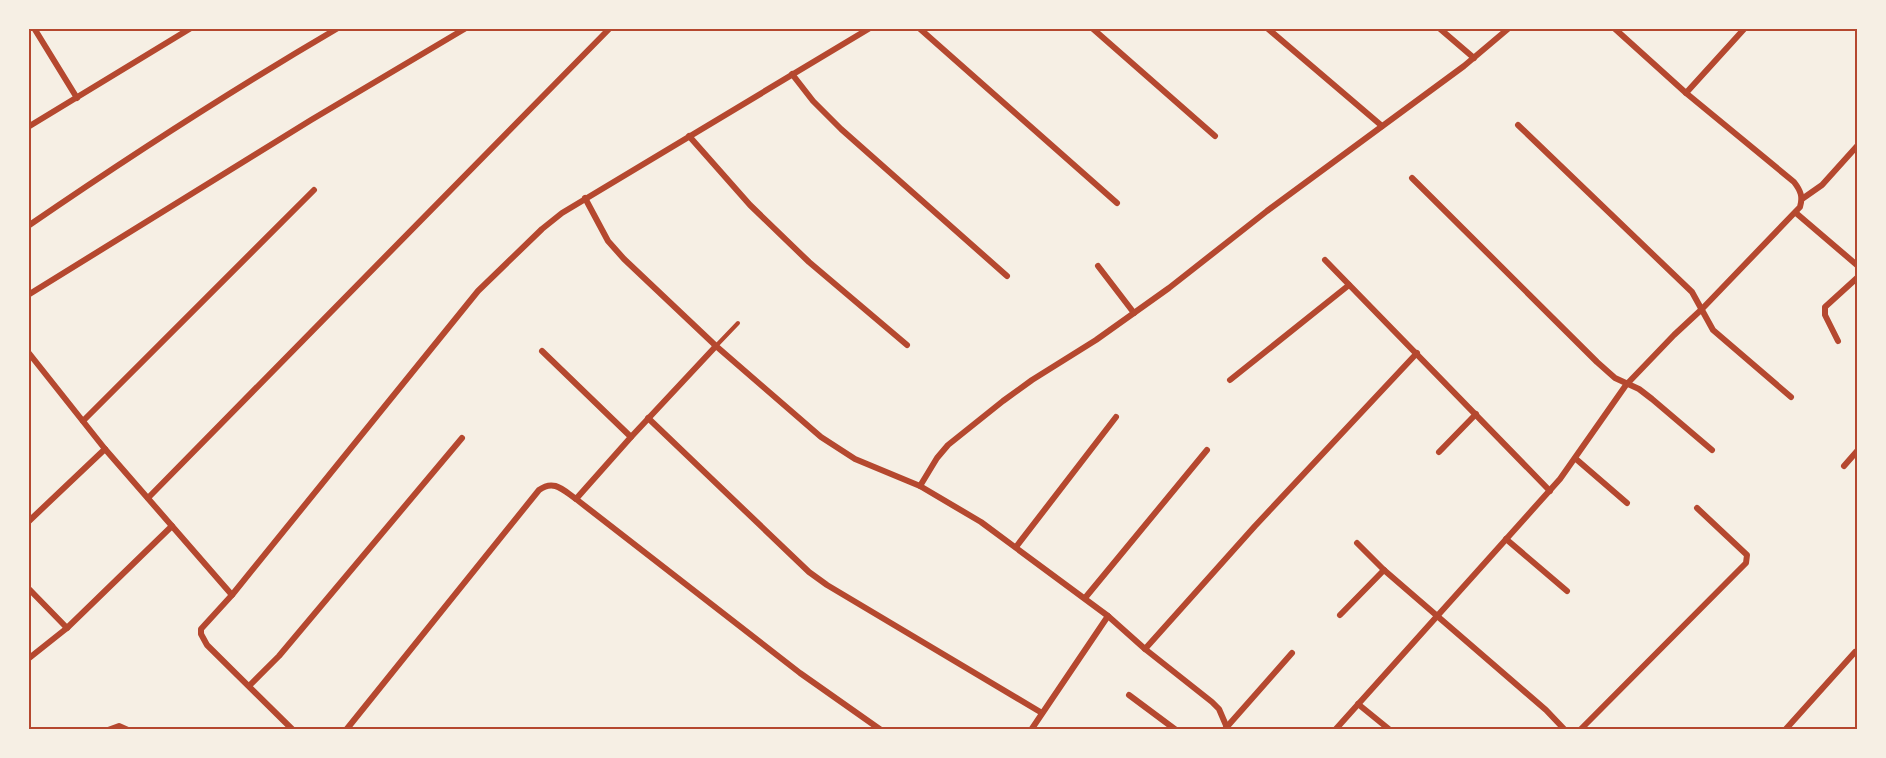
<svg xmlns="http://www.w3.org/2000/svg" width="1886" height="758" viewBox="0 0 1886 758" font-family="'Times New Roman',serif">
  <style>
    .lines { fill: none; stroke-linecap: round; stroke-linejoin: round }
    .service { stroke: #b5482f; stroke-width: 4 }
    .minor { stroke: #b5482f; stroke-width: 6 }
    .neatline { fill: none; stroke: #b5482f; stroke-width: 2 }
  </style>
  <rect width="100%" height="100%" fill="#f6efe4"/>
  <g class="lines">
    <path class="service" d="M716,346l22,-23"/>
    <g class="minor">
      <path d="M34,28l43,70"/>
      <path d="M919,28l198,175"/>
      <path d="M1092,28l123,108"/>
      <path d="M1267,28l115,98"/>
      <path d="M1439,28l35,30"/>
      <path d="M792,74l21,27 28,28 166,147"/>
      <path d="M1686,93l59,-65"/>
      <path d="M1518,125l174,167 21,38 78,67"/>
      <path d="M28,127l163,-99"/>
      <path d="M689,136l61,69 59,57 98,83"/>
      <path d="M1412,178l185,184 18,16 24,11 13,10 60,51"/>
      <path d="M585,198l23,43 16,18 92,87 105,91 34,22 65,27 61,36 127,94 37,33 67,53 7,7 9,21"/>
      <path d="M1802,199l20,-14 36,-40"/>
      <path d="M1796,213l62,53"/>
      <path d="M28,226c102,-70 204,-136 310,-198"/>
      <path d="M1325,260l225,231"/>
      <path d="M1098,266l36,47"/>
      <path d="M28,295l283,-175 155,-92"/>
      <path d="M1838,341l-13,-26v-8l33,-30"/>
      <path d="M542,351l89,86"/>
      <path d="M28,352l77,97 127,146"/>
      <path d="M1230,380l119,-95"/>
      <path d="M648,418l161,154 18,13 215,128"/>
      <path d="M83,421l231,-231"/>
      <path d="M1439,452l37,-38"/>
      <path d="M1576,459l51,44"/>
      <path d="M1844,466l14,-16"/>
      <path d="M920,486l17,-28 11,-13 55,-44 29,-21 64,-40 73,-52 98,-77 197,-145 45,-38"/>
      <path d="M148,498l462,-470"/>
      <path d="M576,499l224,174 81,57"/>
      <path d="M28,522l77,-73"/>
      <path d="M1506,539l61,52"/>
      <path d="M1357,543l27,27 162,140 19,20"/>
      <path d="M1016,547l100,-130"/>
      <path d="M28,588l39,40"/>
      <path d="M1085,598l122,-148"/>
      <path d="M1340,615l44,-45"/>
      <path d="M1145,649l110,-123 162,-173"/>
      <path d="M28,659l39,-31 105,-102"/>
      <path d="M249,686l30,-30 183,-218"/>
      <path d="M1129,695l47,35"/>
      <path d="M1358,704l32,26"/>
      <path d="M1225,729l67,-76"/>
      <path d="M108,730l11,-4 9,4"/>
      <path d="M293,730l-86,-85 -6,-11v-5l31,-34 246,-304 64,-62 20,-16 308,-185"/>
      <path d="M346,730l193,-240c15,-11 24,0 37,9l55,-62 85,-91"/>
      <path d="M1031,730l77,-114"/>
      <path d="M1335,730l225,-251 66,-94 48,-50 28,-26 98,-102c3,-10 1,-16 -6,-25l-108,-89 -72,-65"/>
      <path d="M1580,730l166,-167 1,-8 -50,-47"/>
      <path d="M1785,730l70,-78"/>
    </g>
  </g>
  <rect width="1886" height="758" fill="none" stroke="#f6efe4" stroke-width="60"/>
  <rect x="30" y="30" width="1826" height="698" class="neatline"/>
</svg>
